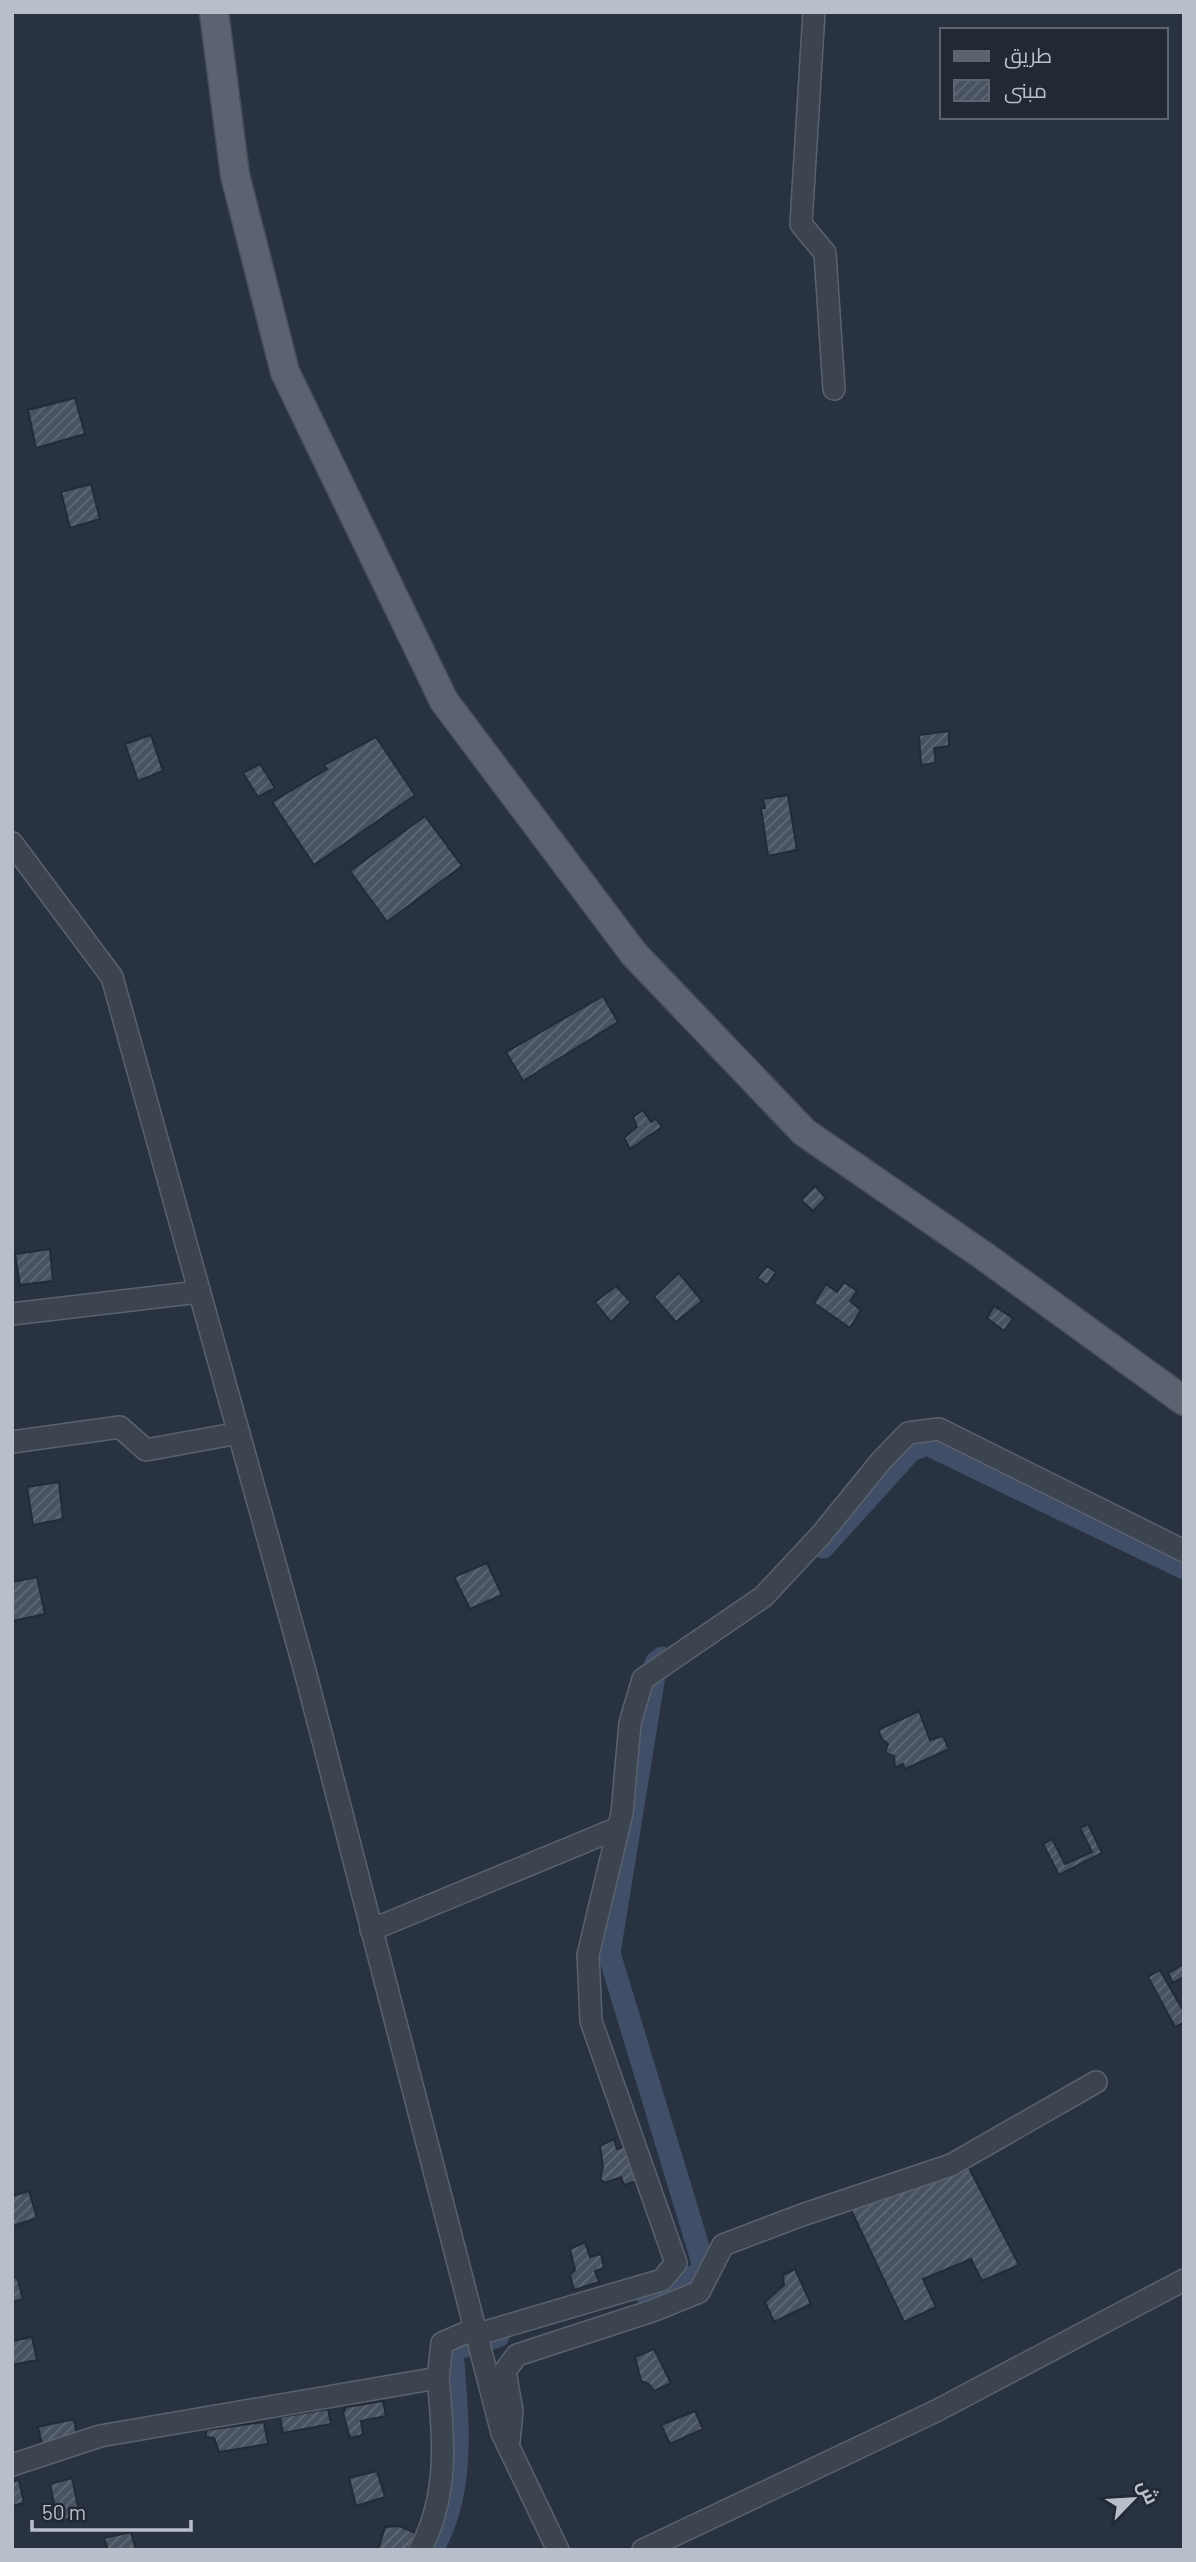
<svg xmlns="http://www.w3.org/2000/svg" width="1196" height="2562" viewBox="0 0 1196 2562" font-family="Barlow,Cairo,sans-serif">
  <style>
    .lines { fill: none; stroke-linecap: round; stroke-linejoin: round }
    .canal { stroke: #404e68; stroke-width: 23 }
    .building { fill: url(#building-hatch); stroke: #232b37; stroke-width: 2 }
    .minor-casing { stroke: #5a626d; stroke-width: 24 }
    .major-casing { stroke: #464d59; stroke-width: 31 }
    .minor { stroke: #3c4450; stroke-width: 21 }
    .major { stroke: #5b6370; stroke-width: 28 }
  </style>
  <defs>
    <pattern id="building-hatch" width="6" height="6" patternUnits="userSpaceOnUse" patternTransform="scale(1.75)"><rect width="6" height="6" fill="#485261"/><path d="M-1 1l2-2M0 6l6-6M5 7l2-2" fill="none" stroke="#606976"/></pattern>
  </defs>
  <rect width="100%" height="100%" fill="#283240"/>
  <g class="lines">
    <g class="canal">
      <path d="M823,1547l88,-97 16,-6 257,124"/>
      <path d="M644,2292l62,-19 -97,-320 47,-290 6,-5"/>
      <path d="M432,2550c35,-63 25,-131 20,-200l46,-14"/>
    </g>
  </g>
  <g class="building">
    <path d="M75,398l10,36 -49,14 -8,-38z"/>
    <path d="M91,484l9,35 -30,9 -9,-36z"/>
    <path d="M949,731v15l-15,2 2,15 -15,2 -2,-30z"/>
    <path d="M151,735l12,36 -25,10 -13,-37z"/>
    <path d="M376,737l39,58 -101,70 -42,-63 55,-33 -3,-4z"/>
    <path d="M260,764l15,24 -17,9 -15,-24z"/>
    <path d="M788,795l9,55 -29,6 -7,-48h4l-2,-9z"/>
    <path d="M425,816l37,50 -75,56 -37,-51z"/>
    <path d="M603,996l15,26 -95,59 -17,-29z"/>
    <path d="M643,1110l8,12 5,-3 6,8 -32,22 -6,-11 13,-11 -4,-10z"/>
    <path d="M815,1186l11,12 -13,13 -12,-11z"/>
    <path d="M50,1249l3,32 -33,4 -5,-31z"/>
    <path d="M767,1266l9,6 -9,13 -10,-7z"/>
    <path d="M679,1273l23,28 -26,21 -22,-25z"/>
    <path d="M844,1282l13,9 -7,10 11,9 -11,18 -36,-25 12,-19 11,8z"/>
    <path d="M616,1286l15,16 -20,20 -16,-20z"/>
    <path d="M994,1306l19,12 -9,13 -17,-13z"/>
    <path d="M59,1482l4,37 -30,6 -6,-38z"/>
    <path d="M487,1563l15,32 -32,14 -16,-32z"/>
    <path d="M37,1577l8,37 -33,7v-39z"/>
    <path d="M919,1711l11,29 13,-4 6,13 -44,20 -2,-5 -8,4 -1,-12 -9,-3 3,-9 -6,-5 -4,-9z"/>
    <path d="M1088,1824l14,29 -43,22 -16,-31 9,-5 13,25 27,-12 -12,-24z"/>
    <path d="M1184,1964v13l-11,6 -5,-10z"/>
    <path d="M1160,1970l24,42v10l-9,5 -27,-50z"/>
    <path d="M614,2139l3,10 9,-3 10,35 -12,4 -3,-8 -16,6 -5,-4 3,-12 -3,-21z"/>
    <path d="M967,2164l52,101 -37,16 -11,-22 -48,20 13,28 -32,15 -53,-112z"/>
    <path d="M29,2191l8,27 -24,8 -1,-30z"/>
    <path d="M585,2242l5,15 11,-3 3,14 -9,3 4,11 -25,8 -4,-15 5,-5 -5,-21z"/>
    <path d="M795,2269l16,35 -37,18 -9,-20 19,-17 -1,-10z"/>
    <path d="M17,2277l6,22 -11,3v-24z"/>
    <path d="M32,2337l5,23 -25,5v-24z"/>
    <path d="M654,2349l17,34 -17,8 -5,-7 -8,-3 -6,-24z"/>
    <path d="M383,2401l3,15 -25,5 2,14 -13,3 -7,-25 3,-6z"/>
    <path d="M328,2409l3,15 -48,9 -3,-16z"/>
    <path d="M695,2411l8,18 -33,15 -9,-19z"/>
    <path d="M74,2419l3,16 -35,9 -4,-17z"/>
    <path d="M264,2422l4,22 -49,8 -5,-14 -8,-1v-7z"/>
    <path d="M377,2471l8,26 -29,9 -7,-28z"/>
    <path d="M72,2478l8,38 -22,6 -8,-38z"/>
    <path d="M19,2480l5,23 -12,3v-24z"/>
    <path d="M399,2526l17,7 -8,17h-30l7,-23z"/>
    <path d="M131,2532l5,18h-28l-4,-12z"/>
  </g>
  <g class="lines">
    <g class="minor-casing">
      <g id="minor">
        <path d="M814,12l-13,212 24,29 9,136"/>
        <path d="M12,843l100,134 194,698 196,758 56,117"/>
        <path d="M12,1314l187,-22"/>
        <path d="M12,1442l108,-15 26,23 93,-17"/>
        <path d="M371,1930l247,-102"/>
        <path d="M475,2335l187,-55 14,-17 -85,-242 -3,-66 34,-142 8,-90 13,-44 120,-82 58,-62 60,-74 27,-28 31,-4 245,122"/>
        <path d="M509,2441l3,-30 -7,-40 12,-16 135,-44 47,-19 24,-47 79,-30 149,-50 145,-83"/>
        <path d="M12,2465l88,-29 338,-58 4,-35 32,-14"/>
        <path d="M420,2550c29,-54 24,-113 18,-172"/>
        <path d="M643,2550l293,-139 248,-131"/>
      </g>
    </g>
    <g class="major-casing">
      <path id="major" d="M214,12l21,163 50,197 159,329 190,253 170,178 180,124 200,145"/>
    </g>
    <use href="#minor" class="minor"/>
    <use href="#major" class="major"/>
  </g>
  <rect width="1196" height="2562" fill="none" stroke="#b9bfca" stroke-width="28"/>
  <rect x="940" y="28" width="228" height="91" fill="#212935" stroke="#5e6571" stroke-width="2"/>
  <rect x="954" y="51" width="35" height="10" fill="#5b6370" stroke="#5e6571" stroke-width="2"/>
  <text x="1004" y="63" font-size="21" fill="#b9bfca">طريق</text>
  <rect x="954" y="80" width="35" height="21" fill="url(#building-hatch)" stroke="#5e6571" stroke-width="2"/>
  <text x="1004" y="98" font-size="21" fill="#b9bfca">مبنى</text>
  <g transform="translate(1133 2499) rotate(65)" stroke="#212935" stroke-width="5" paint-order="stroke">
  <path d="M0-5L12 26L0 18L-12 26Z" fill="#b9bfca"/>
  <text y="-10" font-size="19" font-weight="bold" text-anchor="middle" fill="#b9bfca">ش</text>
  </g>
  <path d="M32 2520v10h159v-10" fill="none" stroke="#b9bfca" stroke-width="3.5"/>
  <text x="42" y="2520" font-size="21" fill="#b9bfca" stroke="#212935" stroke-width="5" paint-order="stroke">50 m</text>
</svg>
